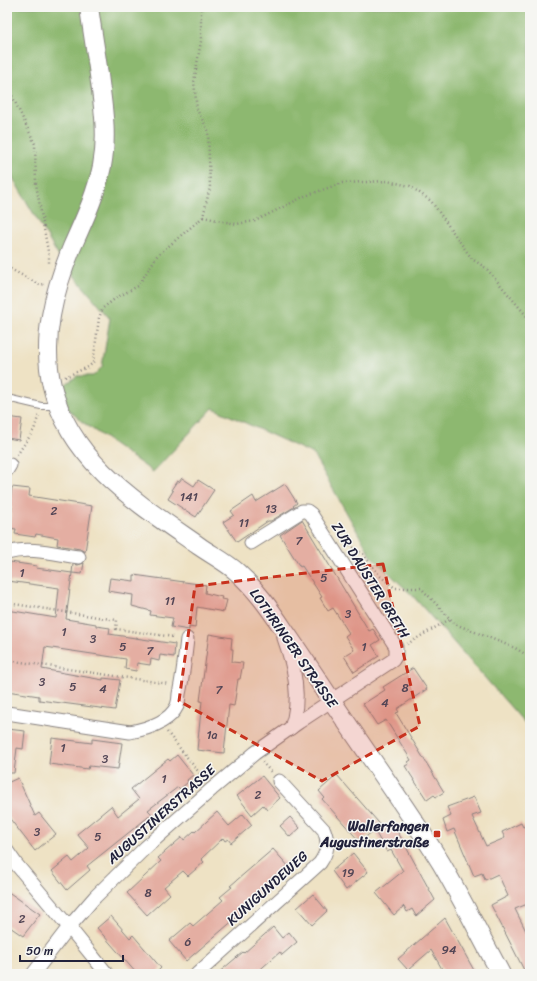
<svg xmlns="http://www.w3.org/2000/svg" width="537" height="981" viewBox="0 0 537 981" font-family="Sriracha,sans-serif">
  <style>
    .forest { fill: #8db86f; stroke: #586d55 }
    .building { fill: #e4aea2 }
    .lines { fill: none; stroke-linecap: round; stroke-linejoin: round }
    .lane-casing { stroke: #888280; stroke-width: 8 }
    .street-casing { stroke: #888280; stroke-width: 15 }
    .secondary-casing { stroke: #888280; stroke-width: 20 }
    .path { stroke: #888280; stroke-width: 2.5; stroke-dasharray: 1 3; stroke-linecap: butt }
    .lane { stroke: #fff; stroke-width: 6 }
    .street { stroke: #fff; stroke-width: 13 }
    .secondary { stroke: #fff; stroke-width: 18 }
    .marked { fill: #c8321e; fill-opacity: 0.2; stroke: #c8321e; stroke-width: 3; stroke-dasharray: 8 5; stroke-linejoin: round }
    .poi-dot { fill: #c8321e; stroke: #f6f6f2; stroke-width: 1.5 }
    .labels { text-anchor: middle; stroke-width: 3; stroke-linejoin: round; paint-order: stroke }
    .number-label { font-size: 12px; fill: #524555 }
    .street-label { font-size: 14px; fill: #22223b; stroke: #f6f6f2 }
    .poi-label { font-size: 14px; font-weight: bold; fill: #22223b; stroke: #f6f6f2; text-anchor: end }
  </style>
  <rect width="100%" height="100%" fill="#f6f6f2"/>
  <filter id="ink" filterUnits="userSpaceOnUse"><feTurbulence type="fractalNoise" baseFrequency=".025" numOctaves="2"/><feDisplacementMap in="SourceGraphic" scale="8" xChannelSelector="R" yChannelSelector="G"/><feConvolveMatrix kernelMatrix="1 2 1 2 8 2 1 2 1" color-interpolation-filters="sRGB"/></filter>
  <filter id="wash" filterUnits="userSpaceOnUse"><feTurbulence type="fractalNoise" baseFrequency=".012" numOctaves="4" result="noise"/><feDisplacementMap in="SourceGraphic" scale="16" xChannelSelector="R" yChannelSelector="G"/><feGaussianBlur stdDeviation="0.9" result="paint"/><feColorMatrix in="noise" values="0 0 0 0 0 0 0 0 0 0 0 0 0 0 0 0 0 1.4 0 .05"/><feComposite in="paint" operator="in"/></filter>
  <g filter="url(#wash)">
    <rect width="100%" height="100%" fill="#eee2c4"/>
    <path class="forest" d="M7,7h523v722l-118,-134 -40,-38 -59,-103 -100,-46 -60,64 -72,-51 -29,-27 25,-18h16l9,-9 8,-49 -29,-34 -22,-27 -52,-89z"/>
    <g id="blocks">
      <g class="building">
        <path d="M7,417l15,2 -3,21 -12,-2z"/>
        <path d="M182,478l12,8 4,-6 16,10 -18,27 -28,-18 5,-8 -2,-1 6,-9 2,1z"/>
        <path d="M285,484l12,19 -4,3 1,1 -23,14h-3l-31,21 -14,-20 11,-7 -3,-4 22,-15 3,6z"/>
        <path d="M12,487l18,2 -1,7 63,10 -7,46 -5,-3 -23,-4 1,-7 -22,-4 -1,3 -20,-3 1,-5 -7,-1 3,-21h-3z"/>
        <path d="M302,520l67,111 4,-2 7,11 -8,5 7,11 -25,16 -10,-16 10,-6 -9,-14 4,-3 -16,-25 -5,3 -8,-13 2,-1 -20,-31 -2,1 -20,-32z"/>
        <path d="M10,562l27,4 -1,2 36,5 -6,46 30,5v2l14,2 -1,6 66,10 -1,13 -14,-2 -1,6 -8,-2 -1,6 -13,-2 -1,8 -11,-2 1,-10 -81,-12 -3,22 61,11v-2l17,2 -5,30 -76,-10v-4l-32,-5v-81l49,8 3,-30 -51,-7z"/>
        <path d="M84,563l-2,11 -10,-1 1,-9 5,1z"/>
        <path d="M134,575l72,10 -1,8 17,4 -1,2 6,1 -3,12 -27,-5 -2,21 -6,-1v3l-18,-3 2,-9 -23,-3 1,-4 -19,-5 1,-11 -25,-4 2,-13 24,3z"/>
        <path d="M209,634l23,4 -1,11h2l-1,13 11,1 -3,16h-2l-4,27 -5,-1 -5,48 -27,-3 5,-49h-2z"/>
        <path d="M413,668l14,21 -30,20 2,3 -3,1 48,79 -8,5 -2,-2 -7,5 -22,-34 4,-2 -1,-2 3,-2 -25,-40 -9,5 -14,-21 22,-14 -2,-3z"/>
        <path d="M7,729l18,2 -2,18 -6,-1 -3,25h-7z"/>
        <path d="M52,738l40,5v-4l30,4 -4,26 -29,-3 -1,3 -39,-5z"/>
        <path d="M177,755l16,20 -6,5 1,2 -8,7 -2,-2 -30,23 4,4 -65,52 3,4 -23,20 -15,-19 17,-14 4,5 16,-14 -12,-14 34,-28 7,10 21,-17 -8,-10 37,-30 2,2z"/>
        <path d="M337,775l48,55 9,-5 41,75 -19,16 -4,-7 -5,3 -3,-6 -10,9 -18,-22 27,-22 -12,-21 -4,2 -13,-22 -14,12 -38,-43 2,-2 -5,-6z"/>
        <path d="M262,776l18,22 -13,12 -4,-5 -11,10 -15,-19z"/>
        <path d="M18,778l17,38 4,-3 17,21 -21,17 -28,-36v-32z"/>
        <path d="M474,797l7,16 -9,3 14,30 19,-8 -3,-6 19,-9 2,4 7,-3v79l-15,6 15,30v35h-4l-35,-69 17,-9 -10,-22 -13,6 -3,-7 -8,3 -20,-47 -7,3 -4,-12 8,-4 -4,-9z"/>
        <path d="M217,812l12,14 14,-12 9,11 -21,18 -3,-4 -3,2 -2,-3 -22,21 3,3 -16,14 -5,-5 -19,16 6,7 -23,21 -20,-22 34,-32 -3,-3 24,-21 2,3 10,-9 1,1z"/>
        <path d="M290,817l10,11 -10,9 -10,-11z"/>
        <path d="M273,849l17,19 -21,18 2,2 -85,73 -17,-20 21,-18 3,3 30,-26 -3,-3 12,-10 -2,-1z"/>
        <path d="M353,853l15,19 -22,18 -14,-19z"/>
        <path d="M7,891l33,23 -17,22 -16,-11z"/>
        <path d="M313,894l14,17 -15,14 -15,-17z"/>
        <path d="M111,916l19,22 3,-3 28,33 -6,6h-18l-40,-46z"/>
        <path d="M445,918l31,56h-31l-14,-24 -23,20 -10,-11z"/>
        <path d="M273,927l9,11 7,-6 8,10 -15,13 -2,-3 -25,22h-38l26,-22 1,1z"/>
      </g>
    </g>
  </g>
  <g filter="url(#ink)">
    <use href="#blocks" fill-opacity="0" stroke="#888280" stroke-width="1"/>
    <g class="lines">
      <g class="lane-casing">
        <path id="lane" d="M7,398l34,8h15"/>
      </g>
      <g class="street-casing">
        <g id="street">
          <path d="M7,470l3,-5"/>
          <path d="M7,553c23,-7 49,1 72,4"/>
          <path d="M284,638c10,28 18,60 7,90"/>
          <path d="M7,713l123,19c16,-3 39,-9 47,-26 1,-3 2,-8 2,-12 4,-18 6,-37 8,-55"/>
          <path d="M7,851l9,13 53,63 38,47"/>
          <path d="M33,974l36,-47 26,-30 50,-49 67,-59 43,-36 44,-31 94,-62 3,-5v-8l-85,-133 -4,-3h-5l-51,32"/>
          <path d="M197,974l123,-111c8,-12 9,-20 4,-33l-45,-49"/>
        </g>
      </g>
      <g class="secondary-casing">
        <path id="secondary" d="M89,7c3,23 7,45 10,68 4,31 9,60 3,91 -6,29 -18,54 -30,81 -18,44 -31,91 -20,139 18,76 87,118 147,160 13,9 27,16 38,26 19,17 33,37 47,58 16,23 32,47 48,71 36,54 75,107 109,162 21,36 40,74 60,111"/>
      </g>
      <g class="path">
        <path d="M7,85l28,59 1,40 13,73v6"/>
        <path d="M203,217l33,7 19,-3 50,-25 37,-13 45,-2 23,5 21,15 41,58 14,9 44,52"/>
        <path d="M7,267l33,18 4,-1"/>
        <path d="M65,377l23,-10 5,-4 6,-45 4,-10 13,-10 22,-12 19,-30 46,-39 7,-30 -2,-57 -11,-20 -3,-28 7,-41v-34"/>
        <path d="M17,455l17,-25 5,-16"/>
        <path d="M346,544h2l15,10 17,22 15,12h26l34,36 60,24 15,9"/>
        <path d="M7,603l110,17 -1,9 58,8"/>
        <path d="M407,644l43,-25"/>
        <path d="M7,660l162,24"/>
        <path d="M167,732l38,48"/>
        <path d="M262,762l9,10"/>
      </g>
      <use href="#lane" class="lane"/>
      <use href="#street" class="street"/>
      <use href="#secondary" class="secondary"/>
    </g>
  </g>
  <path class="marked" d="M383,564l37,162 -98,55 -143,-80 16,-115z"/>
  <rect class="poi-dot" x="433" y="830" width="8" height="8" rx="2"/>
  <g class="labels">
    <g class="number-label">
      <text x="189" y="501">141</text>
      <text x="271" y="513">13</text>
      <text x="54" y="515">2</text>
      <text x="244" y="527">11</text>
      <text x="299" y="545">7</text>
      <text x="22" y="577">1</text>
      <text x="324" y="582">5</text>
      <text x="170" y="605">11</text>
      <text x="348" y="618">3</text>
      <text x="64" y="636">1</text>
      <text x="93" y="643">3</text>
      <text x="123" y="651">5</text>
      <text x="364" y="651">1</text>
      <text x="150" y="655">7</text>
      <text x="42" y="686">3</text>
      <text x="73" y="691">5</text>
      <text x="405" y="692">8</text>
      <text x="103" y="693">4</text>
      <text x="219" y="694">7</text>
      <text x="385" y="707">4</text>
      <text x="212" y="739">1a</text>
      <text x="63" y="752">1</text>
      <text x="105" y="763">3</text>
      <text x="164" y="783">1</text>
      <text x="258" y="799">2</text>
      <text x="37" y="836">3</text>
      <text x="98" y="841">5</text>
      <text x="348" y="877">19</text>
      <text x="148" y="897">8</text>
      <text x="22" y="923">2</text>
      <text x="188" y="946">6</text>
      <text x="449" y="954">94</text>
    </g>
    <g class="street-label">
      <text transform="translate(371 580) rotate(58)" y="5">ZUR DAUSTER GRETH</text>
      <text transform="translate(294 648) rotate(55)" y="5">LOTHRINGER STRASSE</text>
      <text transform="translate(161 814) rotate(-42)" y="5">AUGUSTINERSTRASSE</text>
      <text transform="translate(267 888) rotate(-42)" y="5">KUNIGUNDEWEG</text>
    </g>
    <g class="poi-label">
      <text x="429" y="831">Wallerfangen<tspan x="429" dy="16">Augustinerstraße</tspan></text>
    </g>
  </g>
  <rect width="537" height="981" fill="none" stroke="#f6f6f2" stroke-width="24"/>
  <path d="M20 955v6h103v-6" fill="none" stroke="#22223b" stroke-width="2"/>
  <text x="26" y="955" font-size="12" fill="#22223b" stroke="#f6f6f2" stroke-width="3" paint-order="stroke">50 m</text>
</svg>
